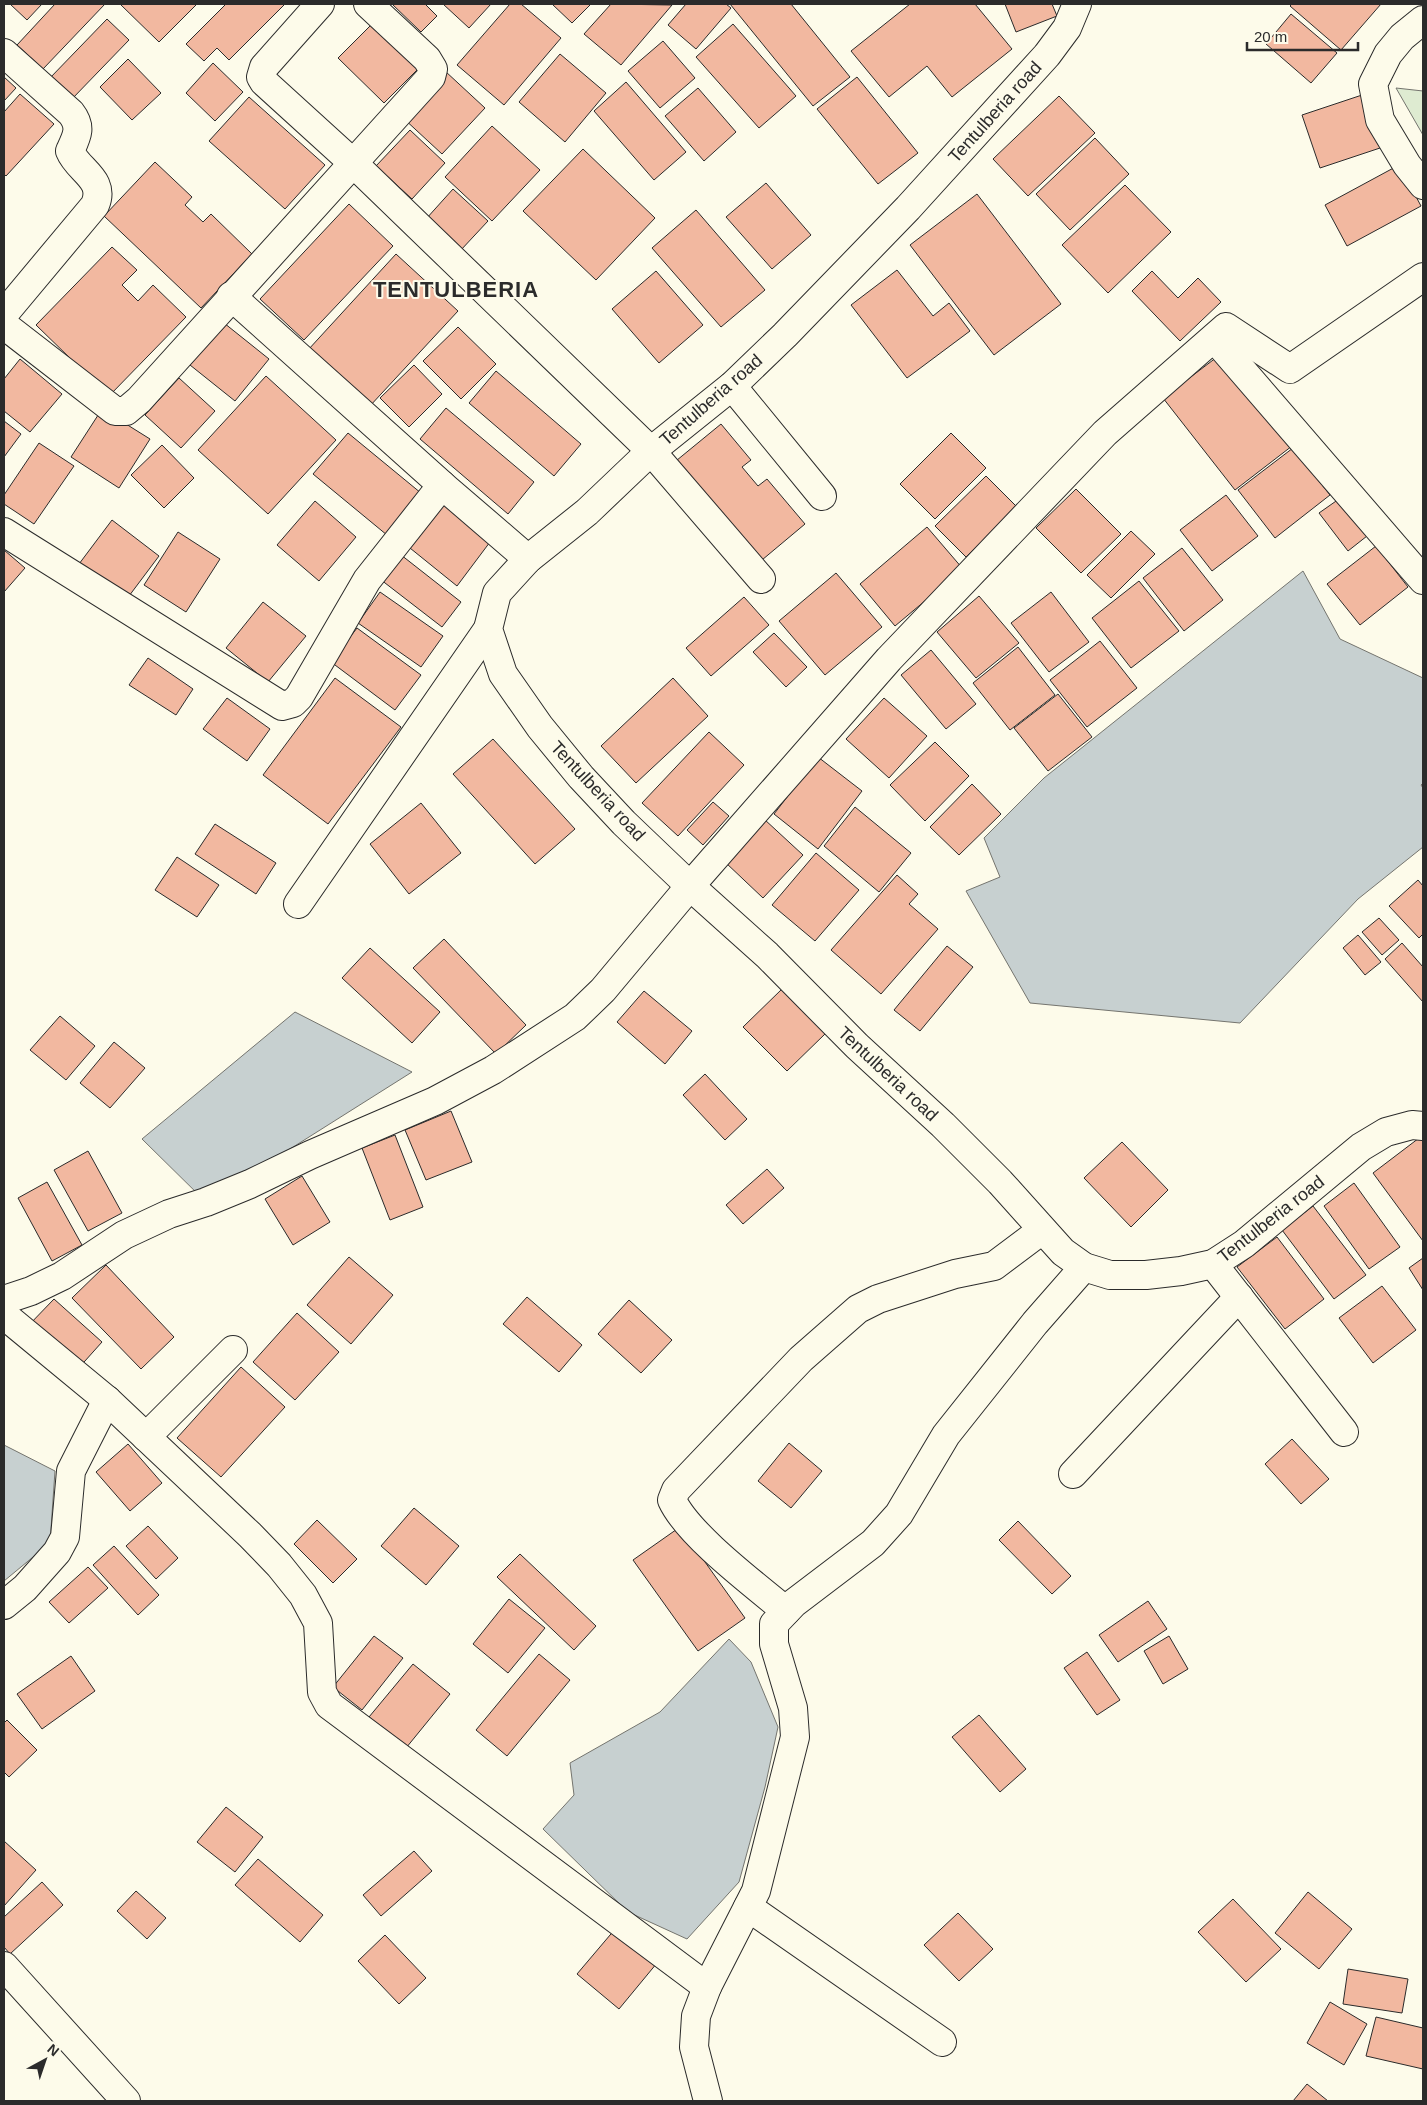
<svg xmlns="http://www.w3.org/2000/svg" width="1427" height="2105" viewBox="0 0 1427 2105" font-family="Helvetica,sans-serif">
  <style>
    .green { fill: #deebd1; stroke: #74746e }
    .water { fill: #c7d0d0; stroke: #74746e }
    .building { fill: #f2b8a0; stroke: #2b2b2b }
    .lines { fill: none; stroke-linecap: round; stroke-linejoin: round }
    .minor-casing { stroke: #2b2b2b; stroke-width: 30 }
    .minor { stroke: #fdfbea; stroke-width: 28 }
    .labels { text-anchor: middle; stroke-width: 4; stroke-linejoin: round; paint-order: stroke }
    .street-label { font-size: 18px; fill: #2b2b2b; stroke: #fdfbea }
    .district-label { font-size: 22px; font-weight: bold; letter-spacing: 1px; fill: #2b2b2b; stroke: #fdfbea }
  </style>
  <rect width="100%" height="100%" fill="#fdfbea"/>
  <path class="green" d="M1396,88l27,3v44z"/>
  <g class="water">
    <path d="M1303,571l37,68 83,39v105l-2,2 2,3v59l-65,52 -118,124 -210,-20 -64,-112 34,-14 -16,-39 60,-60z"/>
    <path d="M295,1012l117,60 -206,130 -64,-63z"/>
    <path d="M4,1445l51,26 -5,72 -46,38z"/>
    <path d="M729,1639l22,23 27,65 -13,60 -26,95 -52,57 -59,-27 -85,-83 31,-34 -4,-32 90,-51z"/>
  </g>
  <g class="building">
    <path d="M10,4h32l-15,16z"/>
    <path d="M55,4h50l-62,65 -26,-24z"/>
    <path d="M120,4h77l-38,38z"/>
    <path d="M226,4h59l-56,56 -12,-12 -13,13 -18,-17z"/>
    <path d="M392,4h33l12,12 -16,16z"/>
    <path d="M443,4h48l-22,24z"/>
    <path d="M510,4h11l40,34 -57,67 -47,-40z"/>
    <path d="M552,4h39l-19,19z"/>
    <path d="M611,4l61,1 -51,60 -37,-31z"/>
    <path d="M686,4h40l5,4 -35,41 -28,-24z"/>
    <path d="M730,4h61l59,73 -37,29z"/>
    <path d="M910,4h65l37,45 -60,48 -25,-31 -38,31 -38,-46z"/>
    <path d="M1005,4h47l5,12 -41,16z"/>
    <path d="M1292,4h89l-40,46 -51,-44z"/>
    <path d="M1291,14l46,39 -26,30 -45,-39z"/>
    <path d="M107,19l22,21 -58,60 -22,-21z"/>
    <path d="M376,20l46,45 -38,38 -46,-45z"/>
    <path d="M733,24l63,72 -37,32 -63,-71z"/>
    <path d="M663,41l32,37 -35,30 -32,-37z"/>
    <path d="M560,54l46,39 -41,49 -46,-40z"/>
    <path d="M128,59l33,34 -29,27 -32,-33z"/>
    <path d="M213,63l30,29 -28,29 -29,-28z"/>
    <path d="M445,71l40,37 -43,46 -40,-37z"/>
    <path d="M4,77l12,11 -12,13z"/>
    <path d="M857,77l61,76 -40,31 -61,-75z"/>
    <path d="M626,82l60,70 -32,28 -60,-69z"/>
    <path d="M698,88l38,44 -32,29 -39,-45z"/>
    <path d="M20,94l34,30 -48,52 -2,-2v-62z"/>
    <path d="M1365,94l18,53 -63,21 -18,-53z"/>
    <path d="M1059,96l36,37 -67,63 -35,-37z"/>
    <path d="M249,97l76,68 -40,44 -76,-68z"/>
    <path d="M492,126l48,44 -48,51 -47,-44z"/>
    <path d="M410,130l35,33 -33,36 -36,-33z"/>
    <path d="M1095,138l34,36 -59,56 -34,-36z"/>
    <path d="M583,149l72,69 -59,62 -73,-69z"/>
    <path d="M155,162l37,35 -7,8 18,17 8,-8 41,40 -51,54 -97,-92z"/>
    <path d="M1399,165l22,41 -74,40 -22,-41z"/>
    <path d="M766,183l45,52 -39,34 -46,-52z"/>
    <path d="M1125,185l46,47 -63,61 -46,-48z"/>
    <path d="M453,189l35,32 -28,30 -34,-32z"/>
    <path d="M977,194l84,110 -67,51 -84,-110z"/>
    <path d="M349,204l44,42 -89,94 -44,-41z"/>
    <path d="M696,210l69,80 -44,37 -69,-79z"/>
    <path d="M112,247l25,23 -15,15 16,16 15,-16 33,32 -77,79 -73,-71z"/>
    <path d="M396,254l62,57 -89,96 -61,-57z"/>
    <path d="M897,270l36,46 16,-13 21,28 -63,47 -56,-73z"/>
    <path d="M656,271l47,54 -44,38 -47,-54z"/>
    <path d="M1152,271l26,27 20,-20 23,24 -41,39 -48,-50z"/>
    <path d="M224,323l45,36 -34,42 -45,-36z"/>
    <path d="M458,327l38,37 -35,35 -38,-38z"/>
    <path d="M1221,354l71,92 -57,44 -72,-92z"/>
    <path d="M20,359l42,35 -32,38 -26,-21v-32z"/>
    <path d="M414,365l28,29 -33,33 -29,-29z"/>
    <path d="M496,371l85,73 -27,32 -85,-73z"/>
    <path d="M266,376l70,64 -68,74 -70,-64z"/>
    <path d="M179,378l36,33 -34,37 -36,-33z"/>
    <path d="M446,408l88,74 -26,32 -88,-75z"/>
    <path d="M102,409l48,30 -31,49 -48,-31z"/>
    <path d="M4,421l17,13 -17,23z"/>
    <path d="M721,424l30,36 -9,7 16,19 9,-7 38,45 -49,41 -85,-100z"/>
    <path d="M348,433l79,65 -34,42 -80,-66z"/>
    <path d="M951,433l35,35 -51,51 -35,-35z"/>
    <path d="M39,443l35,23 -40,58 -30,-20v-9z"/>
    <path d="M162,445l32,33 -30,30 -33,-33z"/>
    <path d="M1293,448l37,47 -55,43 -37,-48z"/>
    <path d="M986,476l31,31 -51,50 -31,-31z"/>
    <path d="M1076,489l45,45 -40,39 -45,-45z"/>
    <path d="M1226,495l32,41 -46,35 -32,-41z"/>
    <path d="M1339,499l28,37 -19,15 -29,-38z"/>
    <path d="M315,501l41,36 -37,44 -42,-36z"/>
    <path d="M444,503l46,39 -33,44 -52,-42z"/>
    <path d="M112,520l47,36 -33,44 -47,-36z"/>
    <path d="M927,527l36,42 -68,57 -35,-42z"/>
    <path d="M1131,531l24,23 -44,44 -24,-23z"/>
    <path d="M178,532l42,27 -34,53 -42,-27z"/>
    <path d="M1376,546l32,41 -48,38 -33,-41z"/>
    <path d="M1182,548l41,52 -39,31 -41,-53z"/>
    <path d="M4,550l21,18 -21,24z"/>
    <path d="M396,551l65,51 -19,25 -66,-51z"/>
    <path d="M836,573l46,54 -57,48 -46,-54z"/>
    <path d="M1139,581l40,50 -48,37 -39,-50z"/>
    <path d="M380,592l63,44 -22,31 -63,-44z"/>
    <path d="M1051,592l38,50 -40,30 -38,-49z"/>
    <path d="M979,596l40,47 -43,35 -39,-46z"/>
    <path d="M744,597l25,28 -58,51 -25,-28z"/>
    <path d="M263,602l43,34 -38,46 -42,-34z"/>
    <path d="M357,628l64,47 -26,35 -64,-48z"/>
    <path d="M774,633l33,34 -21,20 -33,-35z"/>
    <path d="M1100,641l37,47 -50,39 -37,-47z"/>
    <path d="M1018,647l37,48 -45,35 -37,-47z"/>
    <path d="M931,650l45,54 -30,25 -45,-54z"/>
    <path d="M148,658l45,31 -17,26 -47,-30z"/>
    <path d="M335,678l66,49 -73,97 -65,-49z"/>
    <path d="M673,678l35,38 -72,67 -35,-37z"/>
    <path d="M1058,694l34,43 -44,34 -34,-43z"/>
    <path d="M227,698l43,31 -23,32 -44,-32z"/>
    <path d="M884,698l43,38 -38,42 -43,-39z"/>
    <path d="M709,732l35,33 -66,71 -36,-33z"/>
    <path d="M493,739l82,90 -40,35 -82,-90z"/>
    <path d="M935,742l34,34 -44,45 -35,-36z"/>
    <path d="M818,757l44,34 -44,58 -44,-35z"/>
    <path d="M972,784l29,30 -42,41 -29,-28z"/>
    <path d="M713,802l16,14 -26,29 -16,-15z"/>
    <path d="M421,803l40,50 -52,41 -39,-50z"/>
    <path d="M855,807l56,46 -32,39 -55,-46z"/>
    <path d="M764,819l39,36 -40,43 -38,-36z"/>
    <path d="M215,824l61,39 -20,31 -61,-40z"/>
    <path d="M816,853l43,37 -44,51 -43,-36z"/>
    <path d="M177,857l42,28 -22,32 -42,-27z"/>
    <path d="M897,875l21,19 -9,10 29,25 -57,65 -50,-44z"/>
    <path d="M1418,880l5,6v48l-4,4 -30,-32z"/>
    <path d="M1379,918l20,22 -17,15 -20,-23z"/>
    <path d="M1358,935l23,27 -16,13 -22,-27z"/>
    <path d="M444,939l82,86 -30,29 -83,-86z"/>
    <path d="M1402,943l21,24v35l-38,-43z"/>
    <path d="M947,946l26,21 -53,64 -26,-21z"/>
    <path d="M370,948l70,64 -28,31 -70,-65z"/>
    <path d="M782,989l44,44 -39,38 -44,-44z"/>
    <path d="M644,991l48,40 -27,33 -48,-42z"/>
    <path d="M60,1016l35,30 -29,34 -36,-30z"/>
    <path d="M114,1042l31,26 -35,40 -30,-25z"/>
    <path d="M705,1074l42,45 -22,21 -42,-45z"/>
    <path d="M451,1111l21,51 -46,18 -21,-50z"/>
    <path d="M395,1135l28,72 -33,13 -28,-72z"/>
    <path d="M1423,1135v106l-50,-68z"/>
    <path d="M1122,1142l46,48 -37,37 -47,-49z"/>
    <path d="M88,1151l34,62 -34,18 -34,-61z"/>
    <path d="M767,1169l17,19 -41,36 -17,-19z"/>
    <path d="M302,1176l28,46 -37,23 -28,-46z"/>
    <path d="M47,1182l35,63 -30,16 -34,-63z"/>
    <path d="M1354,1183l46,64 -31,22 -45,-63z"/>
    <path d="M1313,1206l53,69 -32,24 -52,-69z"/>
    <path d="M1277,1237l47,62 -39,30 -48,-62z"/>
    <path d="M349,1257l44,38 -42,49 -44,-39z"/>
    <path d="M1423,1258v32l-14,-22z"/>
    <path d="M106,1265l68,72 -33,32 -69,-71z"/>
    <path d="M1382,1286l34,44 -43,33 -34,-45z"/>
    <path d="M527,1297l55,48 -23,27 -56,-48z"/>
    <path d="M54,1299l48,43 -26,29 -49,-44z"/>
    <path d="M629,1300l43,40 -31,33 -43,-39z"/>
    <path d="M297,1313l42,39 -44,48 -42,-38z"/>
    <path d="M241,1367l44,40 -64,70 -44,-39z"/>
    <path d="M1292,1439l37,40 -28,25 -36,-40z"/>
    <path d="M789,1443l33,28 -31,37 -33,-27z"/>
    <path d="M128,1444l34,39 -32,28 -34,-39z"/>
    <path d="M414,1508l45,38 -33,39 -45,-39z"/>
    <path d="M317,1520l40,39 -24,24 -39,-39z"/>
    <path d="M1018,1521l53,55 -19,18 -53,-54z"/>
    <path d="M148,1526l30,32 -22,21 -30,-33z"/>
    <path d="M680,1527l65,91 -47,33 -65,-91z"/>
    <path d="M114,1546l45,49 -21,20 -45,-50z"/>
    <path d="M520,1554l76,72 -22,24 -77,-73z"/>
    <path d="M88,1567l20,21 -39,35 -20,-21z"/>
    <path d="M509,1599l36,29 -37,45 -35,-29z"/>
    <path d="M1148,1601l19,28 -49,33 -19,-27z"/>
    <path d="M374,1636l29,22 -41,52 -29,-23z"/>
    <path d="M1169,1636l19,33 -25,15 -19,-33z"/>
    <path d="M1087,1652l33,48 -23,15 -33,-47z"/>
    <path d="M539,1654l31,26 -63,76 -31,-26z"/>
    <path d="M71,1656l24,35 -53,38 -25,-35z"/>
    <path d="M413,1664l37,30 -44,54 -37,-31z"/>
    <path d="M979,1715l47,54 -26,23 -48,-55z"/>
    <path d="M7,1720l30,30 -28,27 -5,-5v-49z"/>
    <path d="M226,1807l37,30 -28,35 -38,-30z"/>
    <path d="M4,1841l32,29 -32,36z"/>
    <path d="M414,1851l18,20 -51,45 -18,-21z"/>
    <path d="M258,1859l65,56 -23,27 -65,-57z"/>
    <path d="M42,1882l21,23 -53,49 -6,-7v-30z"/>
    <path d="M136,1891l30,27 -19,21 -30,-28z"/>
    <path d="M1308,1892l44,37 -33,40 -44,-36z"/>
    <path d="M1233,1899l48,50 -35,33 -48,-50z"/>
    <path d="M958,1913l35,36 -34,32 -35,-36z"/>
    <path d="M616,1928l41,35 -38,46 -42,-35z"/>
    <path d="M385,1935l41,43 -27,26 -41,-43z"/>
    <path d="M1348,1969l60,10 -6,34 -59,-9z"/>
    <path d="M1330,2002l37,22 -23,41 -37,-22z"/>
    <path d="M1376,2017l47,11v41l-57,-13z"/>
    <path d="M1307,2084l21,17h-35z"/>
  </g>
  <g class="lines">
    <g class="minor-casing">
      <g id="minor">
        <path d="M320,4l-56,63 -3,10 3,5 89,81 298,288 110,128"/>
        <path d="M1077,4l-10,24 -20,27 -139,153 -123,127 -53,51 -81,65 -64,61 -59,47 -31,34 -9,36 15,45 37,53 41,50 43,46 66,63 77,69 90,91 86,79 57,57 63,70 21,15 26,8h36l35,-4 32,-7 31,-20 117,-97 25,-15 26,-7 11,1"/>
        <path d="M1423,20l-21,17 -14,17 -15,30 7,36 27,45 16,20"/>
        <path d="M4,53l67,60c11,14 6,23 -1,38 8,20 36,28 25,54l-91,109"/>
        <path d="M231,296l211,189"/>
        <path d="M4,325l111,86h11l13,-11 292,-323 2,-8 -6,-10 -59,-55"/>
        <path d="M1215,339l208,241"/>
        <path d="M732,386l90,110"/>
        <path d="M4,532l278,174 11,-3 6,-6 68,-117 75,-95 86,74"/>
        <path d="M298,904l190,-275"/>
        <path d="M1213,1264l131,168"/>
        <path d="M4,1300l27,-9 31,-15 62,-41 45,-21 37,-12 44,-18 60,-29 125,-54 58,-31 82,-53 28,-27 87,-104 199,-227 216,-226 121,-106 64,42 133,-92"/>
        <path d="M4,1315l103,85 143,135 29,30 24,30 15,28 4,69 7,13 378,282"/>
        <path d="M146,1437l87,-87"/>
        <path d="M1073,1474l166,-177"/>
        <path d="M4,1605l21,-17 32,-36 8,-15 6,-66 36,-71"/>
        <path d="M786,1611c-31,-26 -98,-76 -114,-111l4,-10 125,-131 57,-50 20,-10 77,-25 39,-8 48,-36"/>
        <path d="M748,1907l194,135"/>
        <path d="M4,1966l122,135"/>
        <path d="M708,2101l-14,-54 2,-31 11,-29 49,-96 39,-154 -2,-29 -19,-64v-20l20,-21 79,-60 26,-29 47,-79 89,-112 49,-56"/>
      </g>
    </g>
    <use href="#minor" class="minor"/>
  </g>
  <g class="labels">
    <g class="street-label">
      <text transform="translate(995 112) rotate(-48)" y="6">Tentulberia road</text>
      <text transform="translate(711 400) rotate(-41)" y="6">Tentulberia road</text>
      <text transform="translate(598 791) rotate(47)" y="6">Tentulberia road</text>
      <text transform="translate(888 1074) rotate(43)" y="6">Tentulberia road</text>
      <text transform="translate(1271 1219) rotate(-38)" y="6">Tentulberia road</text>
    </g>
    <g class="district-label">
      <text x="456" y="297">TENTULBERIA</text>
    </g>
  </g>
  <rect width="1427" height="2105" fill="none" stroke="#2b2b2b" stroke-width="10"/>
  <g transform="translate(45 2060) rotate(40)" stroke="#fdfbea" stroke-width="4" paint-order="stroke">
  <path d="M0-4L9 19L0 12L-9 19Z" fill="#2b2b2b"/>
  <text y="-8" font-size="14" font-weight="bold" text-anchor="middle" fill="#2b2b2b">N</text>
  </g>
  <path d="M1247 42v8h111v-8" fill="none" stroke="#2b2b2b" stroke-width="2.5"/>
  <text x="1254" y="42" font-size="15" fill="#2b2b2b" stroke="#fdfbea" stroke-width="4" paint-order="stroke">20 m</text>
</svg>
